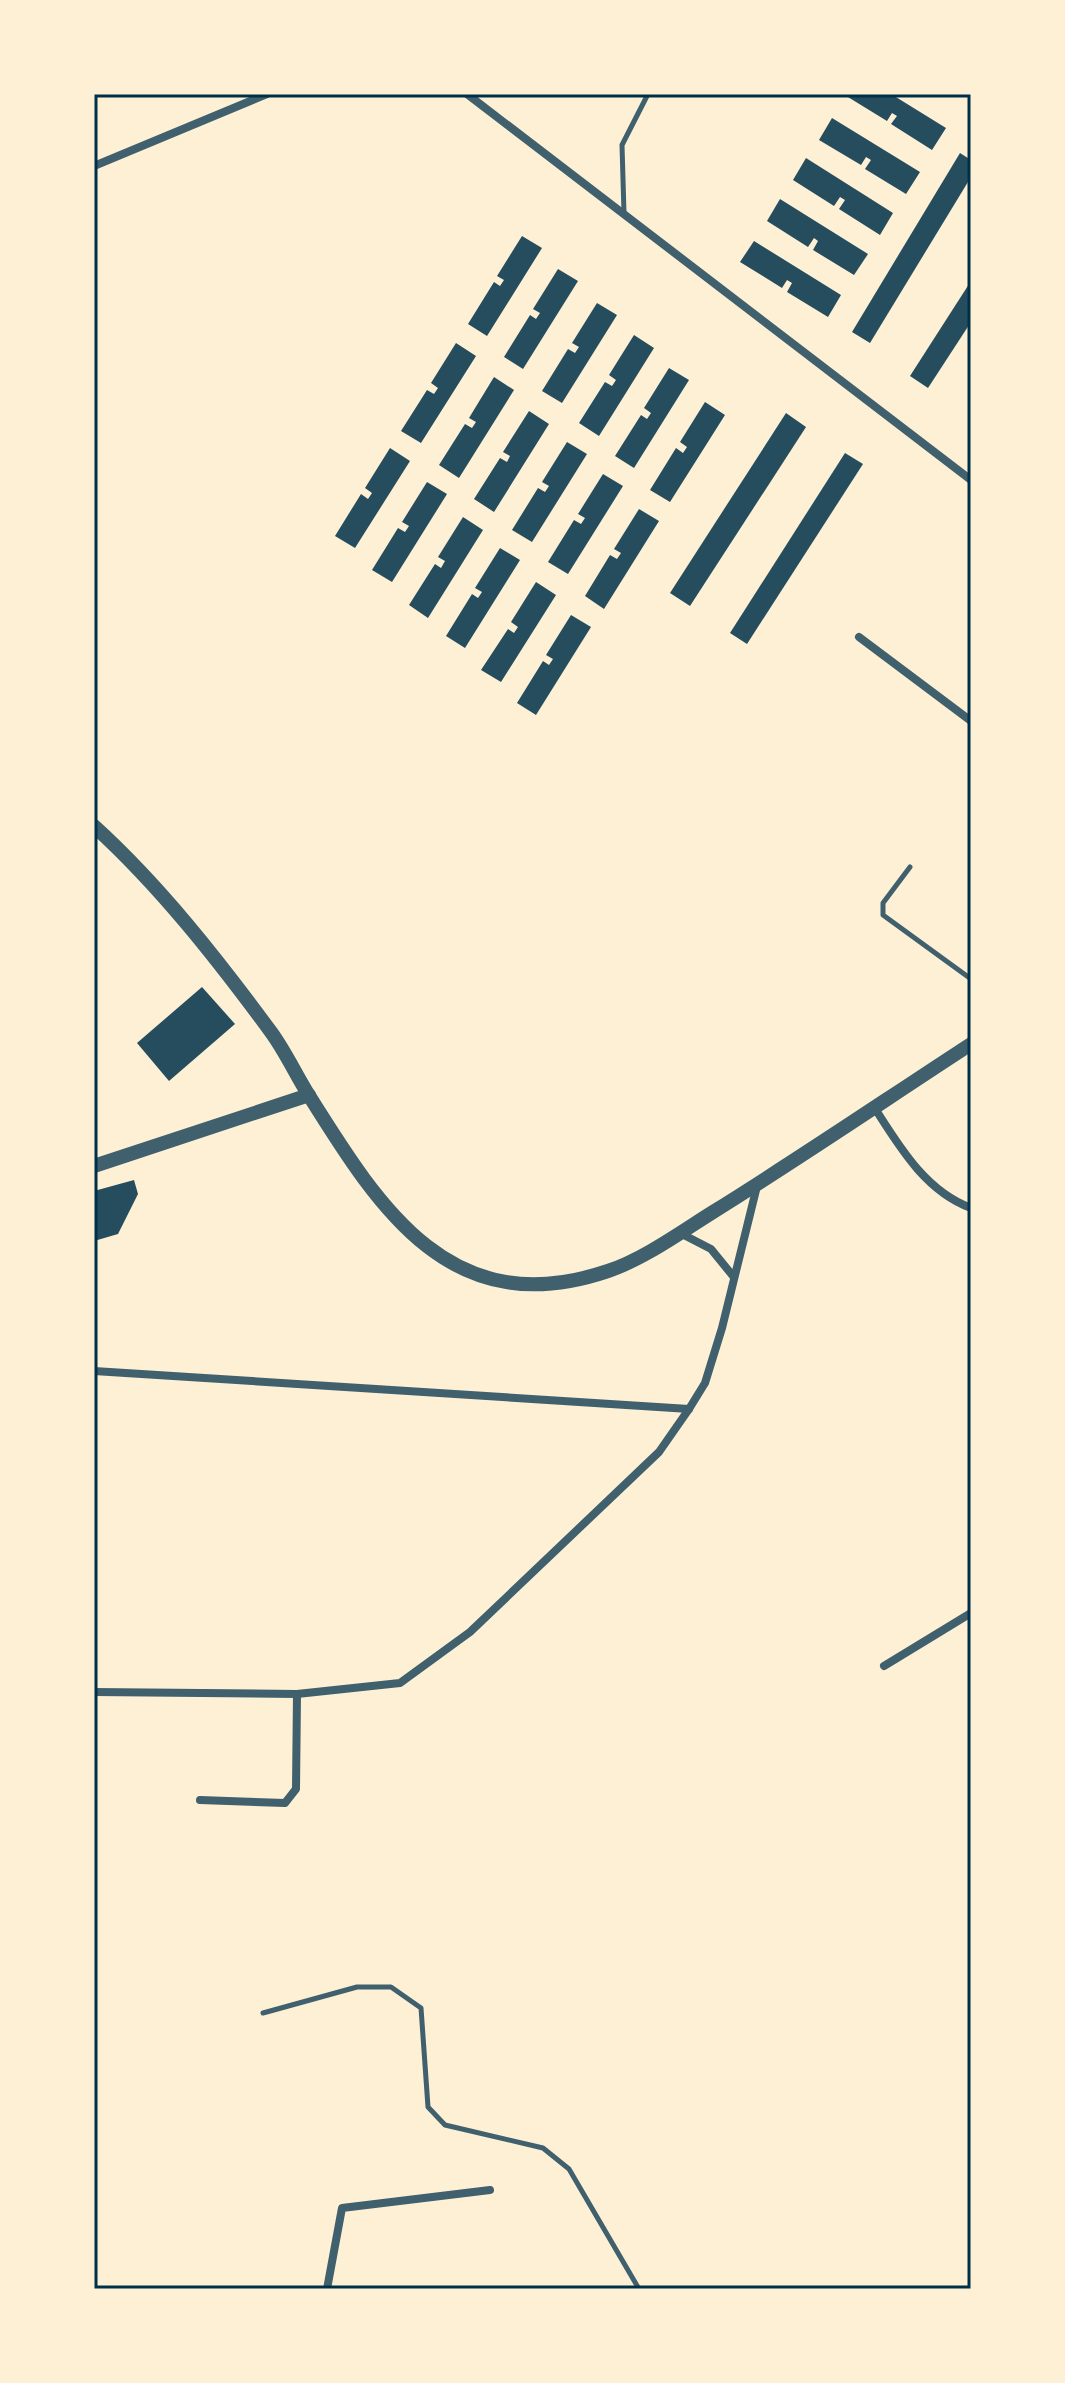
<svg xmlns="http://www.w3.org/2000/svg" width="1065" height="2383" viewBox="0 0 1065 2383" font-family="Commissioner,sans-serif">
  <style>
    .building { fill: #264d5e }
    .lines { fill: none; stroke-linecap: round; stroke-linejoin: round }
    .service { stroke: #3f606c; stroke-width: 5 }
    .minor { stroke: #3f606c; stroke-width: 8 }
    .tertiary { stroke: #3f606c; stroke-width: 14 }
    .neatline { fill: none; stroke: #003049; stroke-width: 3 }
  </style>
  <rect width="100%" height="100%" fill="#fdf0d5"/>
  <g class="building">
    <path d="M843,94h48l55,34 -14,22 -41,-26 6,-8 -5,-3 -5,8z"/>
    <path d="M832,118l88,54 -14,22 -41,-25 6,-9 -5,-3 -5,8 -42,-25z"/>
    <path d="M960,153l11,7v17l-101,166 -18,-11z"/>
    <path d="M806,158l87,55 -13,22 -41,-26 6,-9 -5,-3 -6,9 -41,-26z"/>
    <path d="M780,199l88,55 -14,21 -41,-25 5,-9 -4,-3 -6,9 -41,-26z"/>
    <path d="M522,236l20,12 -55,88 -19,-12 26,-42 6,4 4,-6 -7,-4z"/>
    <path d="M754,241l87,54 -13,22 -41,-25 5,-9 -5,-3 -5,8 -42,-26z"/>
    <path d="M558,269l20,12 -55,88 -19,-12 26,-42 6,4 4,-6 -7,-4z"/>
    <path d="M971,281v41l-43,66 -18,-12z"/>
    <path d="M597,303l20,12 -55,88 -20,-12 26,-42 7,4 4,-6 -7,-4z"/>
    <path d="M634,335l20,13 -55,88 -20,-13 26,-41 7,4 4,-6 -7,-5z"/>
    <path d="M456,343l20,13 -55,87 -20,-12 26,-41 7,4 4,-6 -7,-5z"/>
    <path d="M669,368l20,12 -55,88 -19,-12 26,-41 6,4 4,-6 -7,-5z"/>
    <path d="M494,377l20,13 -55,88 -20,-13 26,-41 7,4 4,-6 -7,-4z"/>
    <path d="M705,402l20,13 -55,87 -20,-12 26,-42 7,5 4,-6 -7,-5z"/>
    <path d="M529,411l20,13 -55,88 -20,-13 26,-41 7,4 3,-6 -7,-4z"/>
    <path d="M786,413l20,14 -116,179 -20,-13z"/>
    <path d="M567,442l20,12 -55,88 -20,-12 26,-42 7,4 4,-6 -7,-4z"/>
    <path d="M390,448l20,13 -55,87 -20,-12 26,-42 7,5 4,-6 -7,-5z"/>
    <path d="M845,453l18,11 -116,180 -17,-11z"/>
    <path d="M603,474l20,12 -55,88 -20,-12 26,-42 7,4 4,-6 -7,-4z"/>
    <path d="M427,482l20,12 -55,88 -20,-12 26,-42 7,4 4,-6 -7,-4z"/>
    <path d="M639,509l20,12 -55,88 -19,-13 25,-41 7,4 4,-6 -7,-4z"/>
    <path d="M463,517l20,13 -55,88 -19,-13 26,-41 6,4 4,-7 -7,-4z"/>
    <path d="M500,548l20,12 -55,88 -19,-12 26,-42 6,4 4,-6 -7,-4z"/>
    <path d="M536,582l20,13 -55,87 -20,-12 27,-41 6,4 4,-6 -7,-5z"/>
    <path d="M571,615l20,12 -55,88 -19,-12 26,-42 6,4 4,-6 -7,-4z"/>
    <path d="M202,987l33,37 -66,57 -32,-38z"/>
    <path d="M134,1180l4,14 -20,40 -24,7v-50z"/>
  </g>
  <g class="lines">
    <g class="service">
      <path d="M624,213l-2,-68 26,-51"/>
      <path d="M910,867l-27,36v12l88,64"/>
      <path d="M263,2013l94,-26h34l30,21 7,99 17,18 98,23 26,21 70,120"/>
    </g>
    <g class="minor">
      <path d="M467,94l504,386"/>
      <path d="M94,166l173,-72"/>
      <path d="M859,637l112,84"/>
      <path d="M874,1107c25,39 51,84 97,101"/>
      <path d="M680,1233l31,16 22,27"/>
      <path d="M94,1371l595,38"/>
      <path d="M884,1666l87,-53"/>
      <path d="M94,1692l203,2 103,-11 70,-51 189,-180 30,-43 16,-26 17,-55 35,-142"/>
      <path d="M200,1800l85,3 11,-14 1,-95"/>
      <path d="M327,2289l15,-81 148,-18"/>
    </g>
    <g class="tertiary">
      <path d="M94,826c66,60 124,134 177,206 14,19 24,41 37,62 72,115 143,230 300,177 36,-12 73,-39 105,-59 87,-54 172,-112 258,-168"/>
      <path d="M94,1166l215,-71"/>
    </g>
  </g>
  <rect width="1065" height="2383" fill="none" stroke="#fdf0d5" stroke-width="192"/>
  <rect x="96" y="96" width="873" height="2191" class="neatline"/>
</svg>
